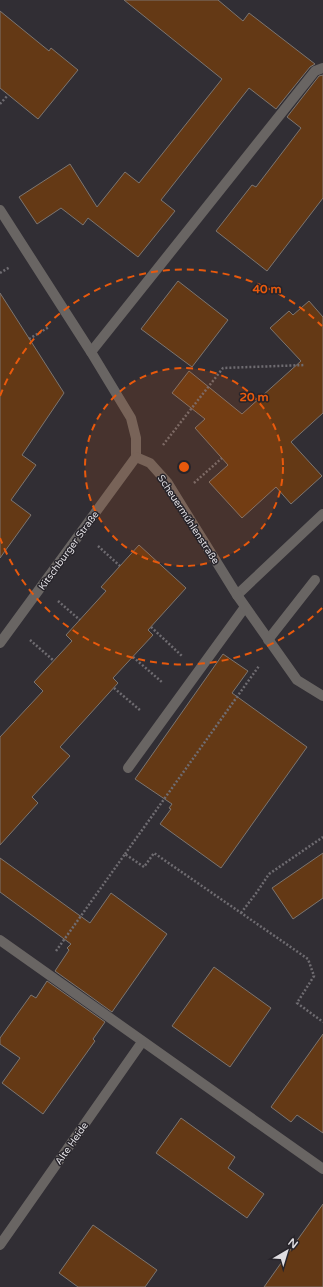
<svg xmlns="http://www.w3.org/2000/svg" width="323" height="1287" viewBox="0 0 323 1287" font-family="'Varela Round',sans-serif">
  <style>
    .building { fill: #643915; stroke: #7c7570 }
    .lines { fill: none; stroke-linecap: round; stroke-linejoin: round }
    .path { stroke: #6f6c71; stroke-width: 2.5; stroke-dasharray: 2 2; stroke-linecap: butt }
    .lane { stroke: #696563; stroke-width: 10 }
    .street { stroke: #696563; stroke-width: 10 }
    .ring { fill: none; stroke: #e8590c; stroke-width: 2; stroke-dasharray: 7 5 }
    .labels { text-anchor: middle; stroke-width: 3; stroke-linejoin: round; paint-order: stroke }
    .street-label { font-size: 10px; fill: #dfdde1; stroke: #27242a }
    .centre { fill: #e8590c; stroke: #27242a; stroke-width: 2 }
    .ring-label { font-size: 12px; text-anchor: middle; font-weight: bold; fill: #e8590c; stroke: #27242a; stroke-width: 3; stroke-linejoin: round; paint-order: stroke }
  </style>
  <rect width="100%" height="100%" fill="#312e34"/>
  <g class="building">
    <path d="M124,0h94l25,21 6,-8 66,51 -5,3 -34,42 -27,-21 -88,112 14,11 -37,46 -50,-39 -5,7 -22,-17 -24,16 -18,-27 51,-33 27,43 28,-35 14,11 83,-104z"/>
    <path d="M0,11l49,40 2,-3 27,22 -40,49 -38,-31z"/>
    <path d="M323,75v123l-56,73 -51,-40 36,-46 4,2 45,-59 -14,-11 32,-41z"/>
    <path d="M178,281l50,39 -36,47 -51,-38z"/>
    <path d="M0,293l64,100 -42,62 14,10 -25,35 20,15 -31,43z"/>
    <path d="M309,301l14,16v96l-32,29 31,34 -31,28 -15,-17 -34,31 -33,-36 19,-17 -33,-37 10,-9 -33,-26 17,-22 53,43 59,-53 -31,-33 19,-17 4,4z"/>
    <path d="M139,545l47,43 -38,42 5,5 -40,43 5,5 -58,64 10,9 -38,41 6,6 -38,42v-108l43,-46 -9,-9 38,-41 -6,-6 40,-44 -5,-4z"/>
    <path d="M223,654l25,17 -16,22 75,54 -86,121 -61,-44 11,-15 -2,-1 3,-4 -37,-25z"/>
    <path d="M323,853v45l-30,21 -21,-31z"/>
    <path d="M0,858l90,65 21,-30 56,41 -55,78 -57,-41 14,-21 -2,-2 4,-4 -71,-52z"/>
    <path d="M214,967l57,41 -41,59 -58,-41z"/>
    <path d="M47,981l58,41 -12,17 2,2 -52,73 -41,-31 18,-25 -20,-14v-6l31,-43 5,3z"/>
    <path d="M323,1034v99l-26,-18 -6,7 -20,-15z"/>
    <path d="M181,1118l54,39 -7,11 36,26 -17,24 -91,-65z"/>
    <path d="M323,1204v83h-59z"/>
    <path d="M93,1225l64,45 -12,17h-67l-19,-14z"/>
  </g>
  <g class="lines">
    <g class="path">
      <path d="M0,104l8,-9"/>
      <path d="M0,273l10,-6"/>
      <path d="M29,339l20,-12"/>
      <path d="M163,445l60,-77 82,-3"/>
      <path d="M194,483l28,-25"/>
      <path d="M98,546l22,20"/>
      <path d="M58,601l22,19"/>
      <path d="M151,627l31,29"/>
      <path d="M30,640l23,20"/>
      <path d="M133,657l30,26"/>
      <path d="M114,688l27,23"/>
      <path d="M125,854l134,-188"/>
      <path d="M241,913l16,-21 12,-18 54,-37"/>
      <path d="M56,951l69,-97 19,13 10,-14 154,106 6,17 -17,27 26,19"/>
    </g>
    <g class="lane">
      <path d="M91,352l224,-281 8,-3"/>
      <path d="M237,595l86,-81"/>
      <path d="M268,640l47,-60"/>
      <path d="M128,768l117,-161"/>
    </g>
    <g class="street">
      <path d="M0,210l91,142 40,66 5,20v19"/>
      <path d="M136,457l14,6 17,19 70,113 60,85 26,16"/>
      <path d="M0,643l136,-186"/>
      <path d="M0,940l323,229"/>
      <path d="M0,1245l142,-203"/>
    </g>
  </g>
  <circle cx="184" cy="467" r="99" fill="#e8590c" fill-opacity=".12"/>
  <g class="ring">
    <circle cx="184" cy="467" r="99"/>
    <path d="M322 608A197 197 0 0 1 0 538M0 396A197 197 0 0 1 322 326"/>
  </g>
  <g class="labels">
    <g class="street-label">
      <text transform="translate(189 519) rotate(57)" y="4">Scheuermühlenstraße</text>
      <text transform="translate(68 550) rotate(-54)" y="4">Kitschburger Straße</text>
      <text transform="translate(71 1143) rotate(-55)" y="4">Alte Heide</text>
    </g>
  </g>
  <circle cx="184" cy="467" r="6" class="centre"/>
  <g class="ring-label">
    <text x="267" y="293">40 m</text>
    <text x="254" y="401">20 m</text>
  </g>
  <g transform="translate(287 1251) rotate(38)" stroke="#27242a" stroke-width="3" paint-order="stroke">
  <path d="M0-3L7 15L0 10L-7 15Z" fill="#dfdde1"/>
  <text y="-6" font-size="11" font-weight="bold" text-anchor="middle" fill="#dfdde1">N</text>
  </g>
</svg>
